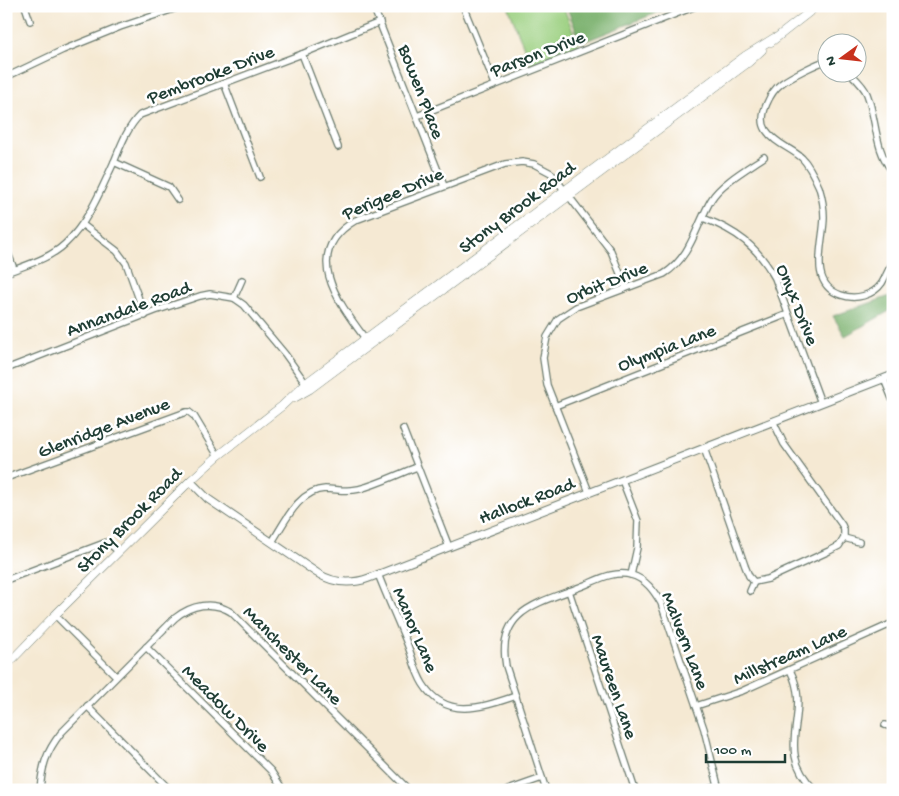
<svg xmlns="http://www.w3.org/2000/svg" width="899" height="796" viewBox="0 0 899 796" font-family="'Gochi Hand',sans-serif">
  <style>
    .green { fill: #9cd081; stroke: #5e865a }
    .forest { fill: #7db26f; stroke: #4e7852 }
    .lines { fill: none; stroke-linecap: round; stroke-linejoin: round }
    .minor-casing { stroke: #6a796c; stroke-width: 8 }
    .tertiary-casing { stroke: #6a796c; stroke-width: 9 }
    .secondary-casing { stroke: #6a796c; stroke-width: 9 }
    .minor { stroke: #fff; stroke-width: 5.5 }
    .tertiary { stroke: #fff; stroke-width: 7 }
    .secondary { stroke: #fff; stroke-width: 8 }
    .labels { text-anchor: middle; stroke-width: 5; stroke-linejoin: round; paint-order: stroke }
    .street-label { font-size: 19px; fill: #1f3d34; stroke: #fff }
  </style>
  <rect width="100%" height="100%" fill="#fff"/>
  <filter id="ink" filterUnits="userSpaceOnUse"><feTurbulence type="fractalNoise" baseFrequency=".02" numOctaves="2"/><feDisplacementMap in="SourceGraphic" scale="10" xChannelSelector="R" yChannelSelector="G"/><feConvolveMatrix kernelMatrix="1 2 1 2 8 2 1 2 1" color-interpolation-filters="sRGB"/></filter>
  <filter id="wash" filterUnits="userSpaceOnUse"><feTurbulence type="fractalNoise" baseFrequency=".0096" numOctaves="4" result="noise"/><feDisplacementMap in="SourceGraphic" scale="20" xChannelSelector="R" yChannelSelector="G"/><feGaussianBlur stdDeviation="1.12" result="paint"/><feColorMatrix in="noise" values="0 0 0 0 0 0 0 0 0 0 0 0 0 0 0 0 0 1.4 0 .05"/><feComposite in="paint" operator="in"/></filter>
  <g filter="url(#wash)">
    <rect width="100%" height="100%" fill="#f5e9d3"/>
    <path class="green" d="M508,6h55l16,40 -49,18z"/>
    <g class="forest">
      <path d="M566,6h108l-93,37z"/>
      <path d="M893,295v14l-48,27 -12,-20z"/>
    </g>
  </g>
  <g filter="url(#ink)">
    <g class="lines">
      <g class="minor-casing">
        <g id="minor">
          <path d="M25,6l5,15"/>
          <path d="M373,6l71,180"/>
          <path d="M463,6l32,78"/>
          <path d="M302,54l36,93"/>
          <path d="M826,61c-9,2 -36,16 -44,22 -11,8 -25,33 -16,47 8,13 25,18 36,28 7,7 13,20 17,29 3,10 5,20 5,30 0,25 -17,67 17,78 14,5 32,1 41,-12 4,-7 6,-14 11,-20"/>
          <path d="M849,72c6,6 15,14 18,22 10,26 7,56 26,78"/>
          <path d="M6,77l57,-27 57,-23 63,-21"/>
          <path d="M224,83l36,94"/>
          <path d="M417,116l279,-110"/>
          <path d="M114,162l55,25 9,13"/>
          <path d="M703,218c34,13 54,28 72,60l46,125"/>
          <path d="M83,225l34,26 9,12 19,53"/>
          <path d="M6,248l8,21"/>
          <path d="M6,273c20,-8 43,-14 59,-29 23,-21 36,-54 49,-82 7,-17 13,-34 26,-47l162,-61 78,-32"/>
          <path d="M234,298l8,-18"/>
          <path d="M367,341c-28,-38 -68,-88 -11,-121l149,-56 17,-2 12,2 17,9 60,78 15,37"/>
          <path d="M6,369l149,-58 45,-15 10,-2 24,4 10,7 41,49 22,31"/>
          <path d="M884,379l9,22"/>
          <path d="M555,406l233,-92"/>
          <path d="M773,421l11,23 58,81 2,5v8"/>
          <path d="M403,429l46,118"/>
          <path d="M704,448l41,118 4,10 5,6"/>
          <path d="M6,478l180,-66h3l5,4 24,40"/>
          <path d="M622,480l16,41 -1,27 -6,27"/>
          <path d="M589,492l-42,-107 -4,-27 4,-21 11,-18 18,-12 88,-33c27,-17 32,-48 47,-74 9,-16 37,-32 53,-43"/>
          <path d="M844,538l15,4"/>
          <path d="M272,542c12,-18 26,-52 53,-53 11,0 22,3 34,0 20,-5 39,-15 58,-22"/>
          <path d="M378,574c9,23 19,45 28,67 6,14 9,30 17,43 23,37 60,23 93,12"/>
          <path d="M6,580l101,-38 12,10"/>
          <path d="M754,582l14,-3 61,-28 10,-5 5,-8"/>
          <path d="M569,591l66,199"/>
          <path d="M750,591l4,-9"/>
          <path d="M55,615l61,61"/>
          <path d="M146,647l125,124 12,19"/>
          <path d="M790,670c24,46 -19,77 25,120"/>
          <path d="M87,706l83,84"/>
          <path d="M696,706l46,-15 151,-68"/>
          <path d="M885,725l8,2"/>
          <path d="M40,790c2,-24 6,-38 21,-57l114,-115c16,-13 37,-18 56,-6l178,178"/>
          <path d="M508,790l34,-12"/>
          <path d="M546,790l-40,-124c-10,-56 33,-63 74,-79 16,-6 33,-17 51,-12 15,4 23,16 30,28l43,126 15,61"/>
          <path d="M704,790l14,-3"/>
        </g>
      </g>
      <g class="tertiary-casing">
        <path id="tertiary" d="M190,481l18,18 109,74c16,10 33,12 52,5l524,-203"/>
      </g>
      <g class="secondary-casing">
        <g id="secondary">
          <path d="M771,42l46,-36"/>
          <path d="M294,398l16,-9 439,-327 13,-12"/>
          <path d="M6,666l49,-51 135,-134 28,-25 64,-50 24,-23 439,-327 29,-18"/>
        </g>
      </g>
      <use href="#minor" class="minor"/>
      <use href="#tertiary" class="tertiary"/>
      <use href="#secondary" class="secondary"/>
    </g>
  </g>
  <g class="labels">
    <g class="street-label">
      <text transform="translate(537 52) rotate(-21)" y="7">Parson Drive</text>
      <text transform="translate(210 73) rotate(-21)" y="7">Pembrooke Drive</text>
      <text transform="translate(423 91) rotate(69)" y="7">Bowen Place</text>
      <text transform="translate(392 192) rotate(-23)" y="7">Perigee Drive</text>
      <text transform="translate(516 206) rotate(-37)" y="7">Stony Brook Road</text>
      <text transform="translate(606 281) rotate(-22)" y="7">Orbit Drive</text>
      <text transform="translate(799 304) rotate(68)" y="7">Onyx Drive</text>
      <text transform="translate(128 307) rotate(-20)" y="7">Annandale Road</text>
      <text transform="translate(666 346) rotate(-21)" y="7">Olympia Lane</text>
      <text transform="translate(103 426) rotate(-21)" y="7">Glenridge Avenue</text>
      <text transform="translate(526 499) rotate(-21)" y="7">Hallock Road</text>
      <text transform="translate(128 519) rotate(-45)" y="7">Stony Brook Road</text>
      <text transform="translate(417 629) rotate(67)" y="7">Manor Lane</text>
      <text transform="translate(687 640) rotate(69)" y="7">Malvern Lane</text>
      <text transform="translate(789 653) rotate(-24)" y="7">Millstream Lane</text>
      <text transform="translate(294 654) rotate(45)" y="7">Manchester Lane</text>
      <text transform="translate(616 686) rotate(71)" y="7">Maureen Lane</text>
      <text transform="translate(227 707) rotate(45)" y="7">Meadow Drive</text>
    </g>
  </g>
  <rect width="899" height="796" fill="none" stroke="#fff" stroke-width="25"/>
  <g transform="translate(842 58) rotate(255)"><circle r="24" fill="#ffffff" stroke="#a5b1ae"/>
  <path d="M0-4L9 19L0 12L-9 19Z" fill="#c8321e"/>
  <text y="-8" font-size="14" font-weight="bold" text-anchor="middle" fill="#1f3d34">N</text>
  </g>
  <path d="M706 754v8h79v-8" fill="none" stroke="#1f3d34" stroke-width="2.5"/>
  <text x="714" y="754" font-size="15" fill="#1f3d34" stroke="#ffffff" stroke-width="4" paint-order="stroke">100 m</text>
</svg>
